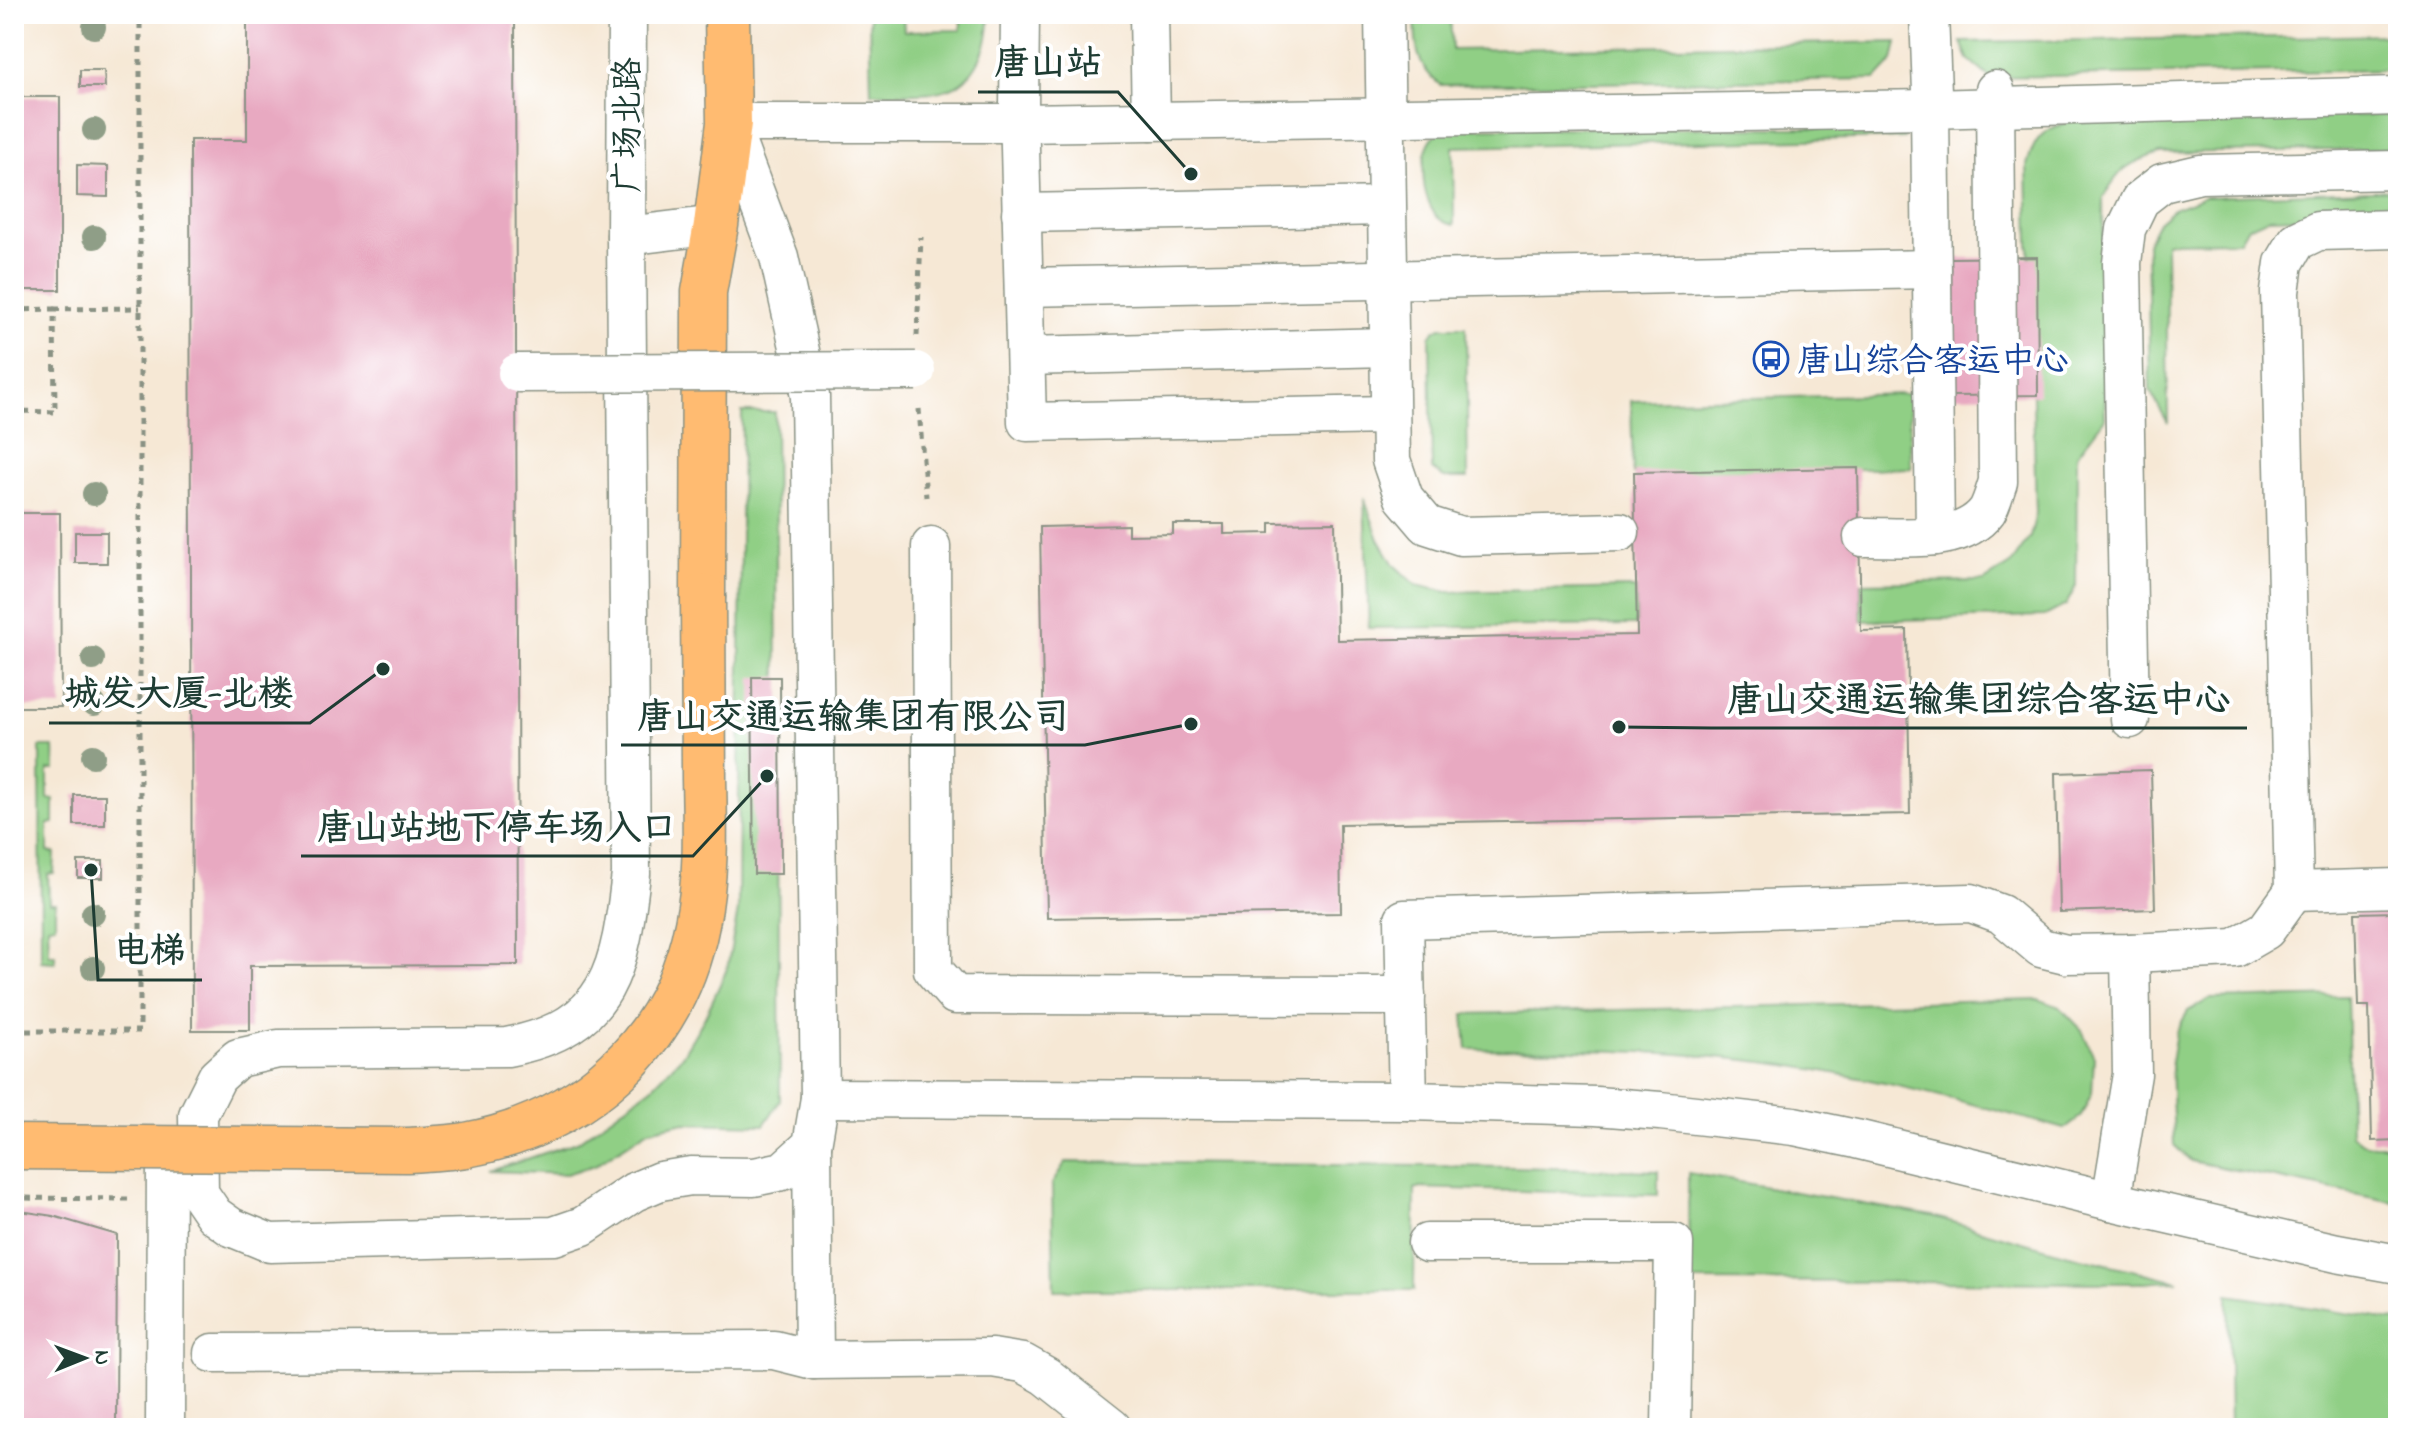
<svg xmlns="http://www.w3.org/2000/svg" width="2412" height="1442" viewBox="0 0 2412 1442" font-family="'Indie Flower','LXGW WenKai TC',sans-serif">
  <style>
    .green { fill: #90cf85; stroke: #58865c; stroke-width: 2 }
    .building { fill: #e8a9c1 }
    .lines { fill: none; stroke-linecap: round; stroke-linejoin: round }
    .minor-casing { stroke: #8a9284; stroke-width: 41 }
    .major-casing { stroke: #8a9284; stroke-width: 47 }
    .path { stroke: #8a9284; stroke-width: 5; stroke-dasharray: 6 6; stroke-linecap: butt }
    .minor { stroke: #fff; stroke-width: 38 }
    .major { stroke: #ffbb71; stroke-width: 44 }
    .minor-bridge-casing { stroke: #8a9284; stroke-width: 41; stroke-linecap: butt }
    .major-bridge-casing { stroke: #8a9284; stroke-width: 47; stroke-linecap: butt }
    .minor-bridge { stroke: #fff; stroke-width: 38 }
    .major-bridge { stroke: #ffbb71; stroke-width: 44 }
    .tree { fill: #8f9e87 }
    .labels { text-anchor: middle; stroke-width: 8; stroke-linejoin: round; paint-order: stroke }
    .street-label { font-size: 34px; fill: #1f3d34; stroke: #fff }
    .transit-label { font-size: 34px; fill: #164399; stroke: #fff; text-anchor: start }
    .leader { fill: none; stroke: #1f3d34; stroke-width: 3 }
    .callout-dot { fill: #1f3d34; stroke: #fff; stroke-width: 3 }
    .callout-label { font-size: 36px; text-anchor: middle; font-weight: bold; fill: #1f3d34; stroke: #fff; stroke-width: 8; stroke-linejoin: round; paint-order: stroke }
  </style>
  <rect width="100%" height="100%" fill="#fff"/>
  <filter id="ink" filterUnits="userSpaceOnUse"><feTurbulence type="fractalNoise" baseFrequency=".0125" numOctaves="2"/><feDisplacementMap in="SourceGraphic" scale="16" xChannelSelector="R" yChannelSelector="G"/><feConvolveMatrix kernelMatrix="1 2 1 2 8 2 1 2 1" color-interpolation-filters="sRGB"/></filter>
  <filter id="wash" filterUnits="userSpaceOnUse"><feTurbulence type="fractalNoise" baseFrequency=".006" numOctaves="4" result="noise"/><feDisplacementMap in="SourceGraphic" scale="32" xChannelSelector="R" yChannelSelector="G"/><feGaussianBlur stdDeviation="1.8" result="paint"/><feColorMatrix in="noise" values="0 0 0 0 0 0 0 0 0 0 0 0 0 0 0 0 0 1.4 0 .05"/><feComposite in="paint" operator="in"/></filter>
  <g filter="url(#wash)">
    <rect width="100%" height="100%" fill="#f6e8d5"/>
    <g class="green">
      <path d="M869,14h34l1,17 57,-1v-16h28c1,35 -16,75 -55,78 -21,2 -42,1 -63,1z"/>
      <path d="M1416,14h34l2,36 445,-8 -4,19 -17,18 -436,6c-24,-19 -26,-41 -24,-71z"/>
      <path d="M2398,35v35l-409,7 -21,-18 -7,-17z"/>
      <path d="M2398,115v34l-238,4c-32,10 -40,15 -57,45l2,220 -28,37 -1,131 -10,19 -21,11 -184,5v-38l123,-2 27,-17 19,-27 6,-23 -9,-349c9,-33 18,-35 49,-46z"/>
      <path d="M1445,128h455l4,10 -451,9 1,78c-4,-1 -9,-2 -13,-5 -20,-14 -24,-66 -7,-84 3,-4 7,-5 11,-8z"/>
      <path d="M2398,190v25l-130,3 -20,9 -8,14 -74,1 2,181 -18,-32 -3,-148 11,-21 15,-13 32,-12z"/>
      <path d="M1441,327h25l2,151h-24l-12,-9 -2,-132 4,-6z"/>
      <path d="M1909,394l2,74 -278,6 -2,-73z"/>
      <path d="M742,412h33l5,689 -16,24 -84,-2 -31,7 -54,35 -29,9 -75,-3 86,-29 75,-55 30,-31 23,-39 22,-48 11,-58z"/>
      <path d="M1364,498l15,41 15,26 22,20 32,7 188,-4v37l-267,3z"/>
      <path d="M40,747h14l1,23h-7v29l6,1v23l-6,1v28l7,1 -1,20 -6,1 1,29h6v22l-7,1 1,29h6v7l-14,-1z"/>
      <path d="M2347,996l4,139 17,10h30v58l-207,-42 -17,-16 -3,-83 5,-30 12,-21 22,-12z"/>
      <path d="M2038,999l22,8 22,23 12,27 -2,36 -11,23 -17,13c-108,-30 -216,-59 -328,-70 -90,-10 -180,-9 -269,-10l-3,-35z"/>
      <path d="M1066,1162l449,5 143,4v24l-243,-7 -1,102h-360l-2,-106z"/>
      <path d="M1688,1173l244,43 133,38 113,27 -44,2 -445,-2z"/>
      <path d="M2228,1295l170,26v107h-168z"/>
    </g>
    <g id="blocks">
      <g class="building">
        <path d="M247,14h268l3,951 -268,1v64h-58l-2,-890h57z"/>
        <path d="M80,70h24l1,17h-25z"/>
        <rect x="14" y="97" width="46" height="193"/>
        <path d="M77,165l31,1v31l-31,-1z"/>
        <path d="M2037,257l1,138 -86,1 -1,-138z"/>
        <path d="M1858,468l3,163 46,-1 3,184 -570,10 1,89 -294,5 -7,-391 88,-2v10l45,-1v-10h51v10l46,-1v-10l65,-1 2,118 300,-5 -3,-163z"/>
        <path d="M14,513h46l1,194h-47z"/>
        <rect x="75" y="532" width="32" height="31"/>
        <path d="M752,677h28l1,197h-27z"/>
        <path d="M2151,770l4,139 -96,3 -3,-139z"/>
        <rect x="74" y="795" width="31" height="30"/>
        <rect x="78" y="861" width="25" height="17"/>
        <path d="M2398,912v228l-26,1 -3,-135h-11l-3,-93z"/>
        <path d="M14,1210l39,6 64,19 -1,193h-102z"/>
      </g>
    </g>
  </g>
  <g filter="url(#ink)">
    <use href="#blocks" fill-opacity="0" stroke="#8a9284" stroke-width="2"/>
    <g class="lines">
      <g class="minor-casing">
        <g id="minor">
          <path d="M627,14l-1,222 5,638c-11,93 -19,153 -124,173l-229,2 -40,9 -21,19 -19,38 1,78 15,22 17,12 39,16 284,-7 29,-10 51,-34 26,-11 31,-5 63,1 29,-6 29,-26 8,-47 -10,-702 -31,-139 -50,-134h290l911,-14 468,-13"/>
          <path d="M1020,14l-1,94 8,314 362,-7"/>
          <path d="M1149,14l2,107"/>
          <path d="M1384,14l7,446 13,38 23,27 34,11 159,-4"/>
          <path d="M1929,14l3,78 -2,17 5,427"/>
          <path d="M1021,213l365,-7"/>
          <path d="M2398,229l-80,2 -21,10 -13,22 -4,29 14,599 104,-3"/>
          <path d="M626,236l90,-11"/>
          <path d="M1024,287l908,-18"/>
          <path d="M1026,356l362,-9"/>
          <path d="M1863,537c38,-1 98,9 124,-26 5,-8 8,-21 11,-29l-3,-392"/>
          <path d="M931,546l2,424 22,25 451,1"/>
          <path d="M2130,719l-8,-456 4,-34 14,-29 22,-17 38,-9 198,-4"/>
          <path d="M820,1098l588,3 188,5 64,5 134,15 62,13 255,62 226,52 61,11"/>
          <path d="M1408,1101l-4,-182 567,-16 30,11 40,34 25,6 64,-1 105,-5 31,-18 28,-39"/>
          <path d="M812,1145l2,215"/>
          <path d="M2111,1201l21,-127 -2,-121"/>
          <path d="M1427,1243h247l-3,185"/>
          <path d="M213,1353l561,-3 40,10 178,-2 31,5 23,13 66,52"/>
          <path d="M165,1428l1,-279"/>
        </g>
      </g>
      <g class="major-casing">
        <path id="major" d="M703,596l1,-304 12,-67 13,-102 -2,-109"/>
      </g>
      <g class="path">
        <path d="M54,309l86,-1"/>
        <path d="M14,310l40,-1 1,103 -37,-1"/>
        <path d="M917,336l4,-99"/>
        <path d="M919,409l7,88"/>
        <path d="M14,441l4,-10 -2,-121"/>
        <path d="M14,1031h126v-1017"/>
        <path d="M14,1198l115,1"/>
      </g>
      <use href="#minor" class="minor"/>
      <use href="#major" class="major"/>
      <g class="minor-bridge-casing">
        <path id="minor-bridge" d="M517,373l399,-2"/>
      </g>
      <g class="major-bridge-casing">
        <path id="major-bridge" d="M14,1147l392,3c20,-1 41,-2 60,-5 118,-22 208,-102 231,-221 10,-48 8,-97 7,-146 0,-61 -1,-121 -1,-182"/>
      </g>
      <use href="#minor-bridge" class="minor-bridge"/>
      <use href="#major-bridge" class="major-bridge"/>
    </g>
    <g class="tree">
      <circle cx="94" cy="27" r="12"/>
      <circle cx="94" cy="130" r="12"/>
      <circle cx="94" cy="237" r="12"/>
      <circle cx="94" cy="494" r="12"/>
      <circle cx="93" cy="659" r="12"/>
      <circle cx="94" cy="704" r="12"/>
      <circle cx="93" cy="756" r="12"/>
      <circle cx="93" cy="914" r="12"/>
      <circle cx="93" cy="968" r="12"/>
    </g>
  </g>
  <defs>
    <g id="bus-ring" transform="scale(1.8)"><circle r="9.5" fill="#fff" stroke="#1a4fb4" stroke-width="1.5"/><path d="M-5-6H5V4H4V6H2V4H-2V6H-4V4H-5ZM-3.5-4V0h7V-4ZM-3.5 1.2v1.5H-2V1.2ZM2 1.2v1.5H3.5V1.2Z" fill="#1a4fb4"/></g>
  </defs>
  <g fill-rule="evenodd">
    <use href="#bus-ring" x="1771" y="359"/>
  </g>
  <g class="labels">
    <g class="street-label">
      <text transform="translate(626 125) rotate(-90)" y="12">广场北路</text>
    </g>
    <g class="transit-label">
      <text x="1797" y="371">唐山综合客运中心</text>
    </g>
  </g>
  <path class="leader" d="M1191 174L1118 92H978M383 669L310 723H49M1619 727L1711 728H2247M1191 724L1085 745H621M767 776L693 856H301M91 870L98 980H202"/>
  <g class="callout-dot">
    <circle cx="1191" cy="174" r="8"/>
    <circle cx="383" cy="669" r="8"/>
    <circle cx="1619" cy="727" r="8"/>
    <circle cx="1191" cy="724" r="8"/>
    <circle cx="767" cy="776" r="8"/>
    <circle cx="91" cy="870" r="8"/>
  </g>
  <g class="callout-label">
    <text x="1048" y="74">唐山站</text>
    <text x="179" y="705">城发大厦-北楼</text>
    <text x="1979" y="711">唐山交通运输集团综合客运中心</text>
    <text x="853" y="728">唐山交通运输集团有限公司</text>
    <text x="497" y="839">唐山站地下停车场入口</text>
    <text x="150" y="962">电梯</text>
  </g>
  <rect width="2412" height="1442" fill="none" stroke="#fff" stroke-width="48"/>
  <g transform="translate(84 1358) rotate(89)" stroke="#ffffff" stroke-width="6" paint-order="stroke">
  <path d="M0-6L14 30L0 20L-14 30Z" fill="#1f3d34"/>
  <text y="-12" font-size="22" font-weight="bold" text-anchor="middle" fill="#1f3d34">N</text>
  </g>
</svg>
